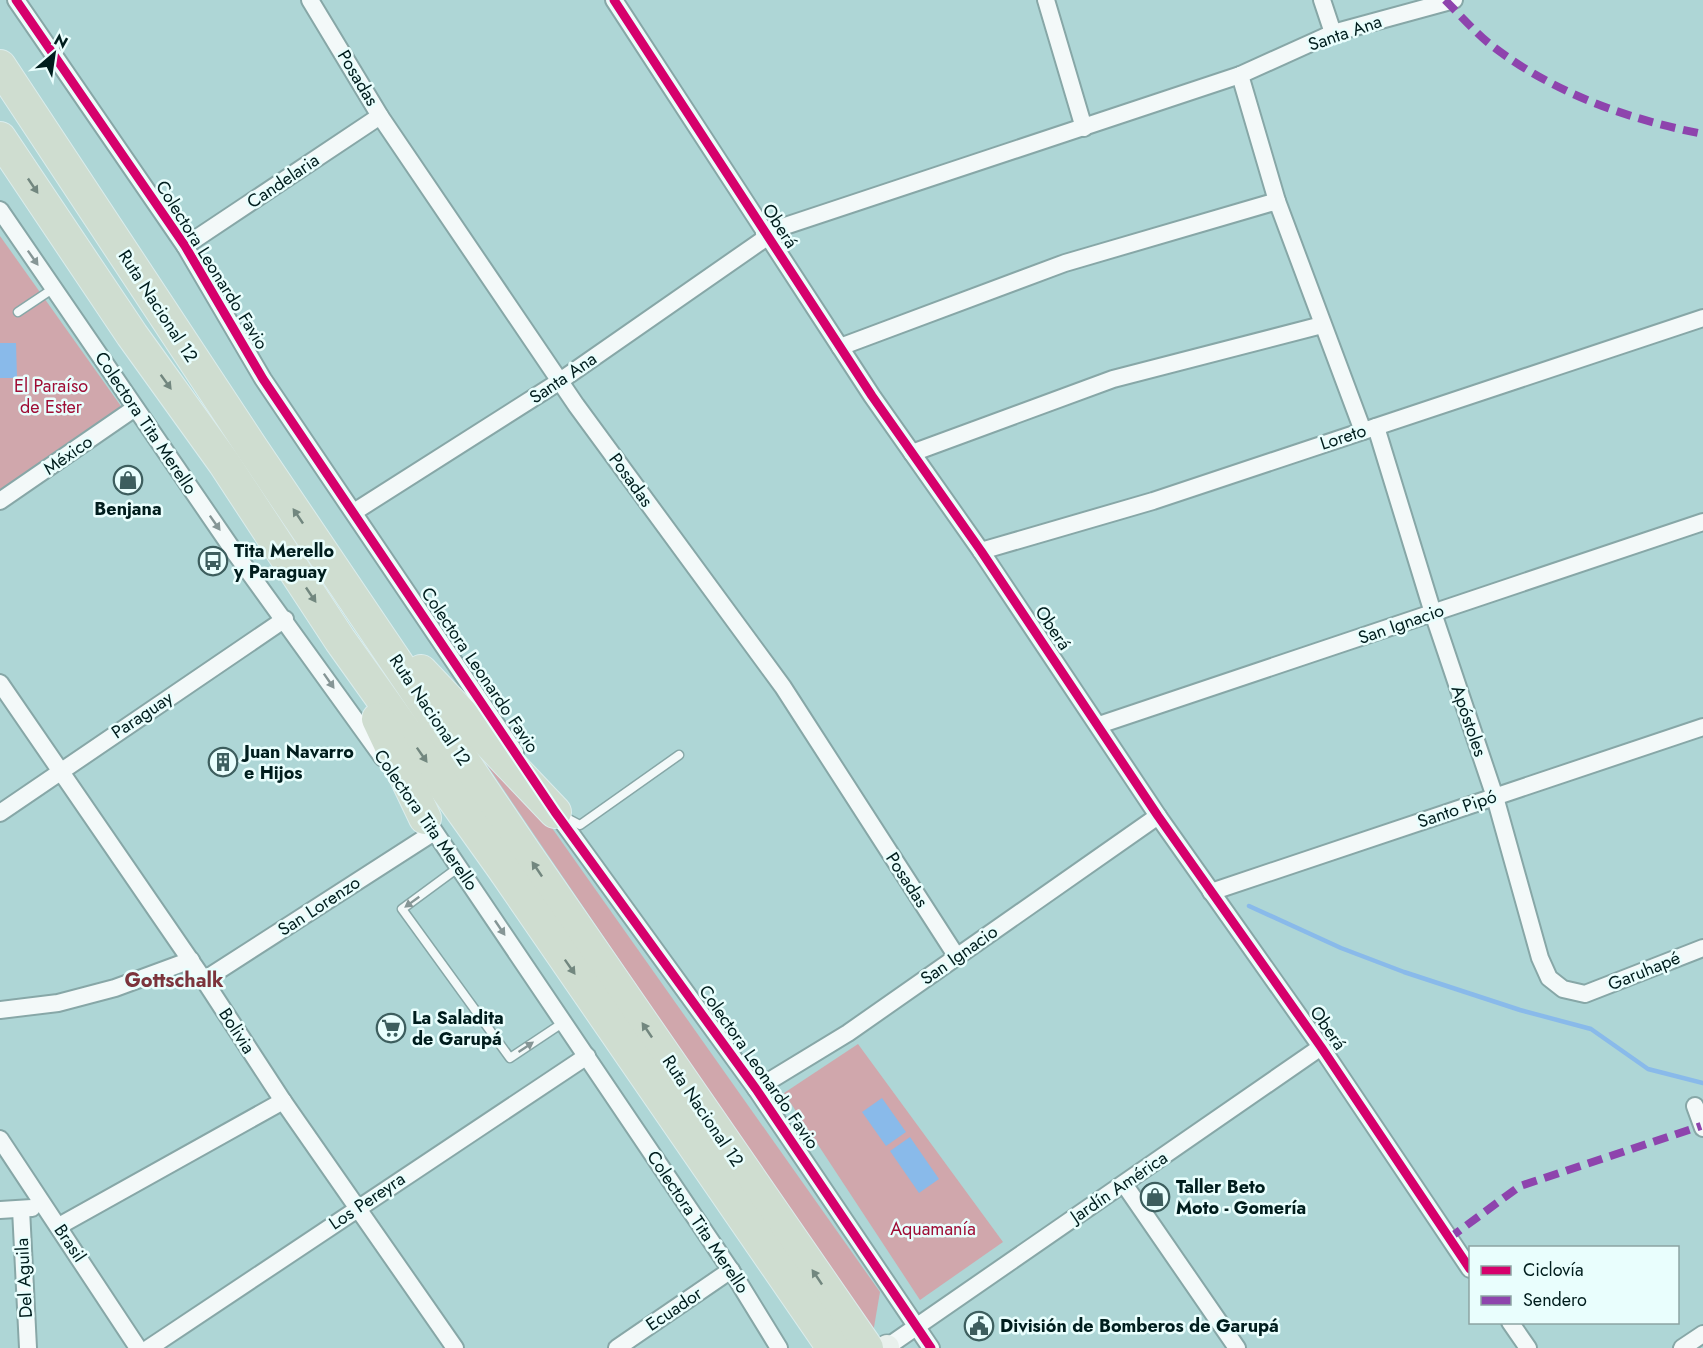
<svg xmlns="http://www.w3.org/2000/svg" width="1703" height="1348" viewBox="0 0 1703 1348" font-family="Jost,sans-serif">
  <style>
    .green { fill: #d0a7ac }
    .water { fill: #89baea }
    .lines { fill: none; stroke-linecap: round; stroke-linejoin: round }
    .stream { stroke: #89baea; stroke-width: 4.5 }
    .lane-casing { stroke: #87a7a7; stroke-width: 11 }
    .street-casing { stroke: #87a7a7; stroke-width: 20 }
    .secondary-casing { stroke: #87a7a7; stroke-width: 27 }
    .highway-casing { stroke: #dbeded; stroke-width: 34 }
    .lane { stroke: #f3f9f9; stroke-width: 8 }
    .street { stroke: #f3f9f9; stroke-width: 16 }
    .secondary { stroke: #e8f0ec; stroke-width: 24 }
    .highway { stroke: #cfddd0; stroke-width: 32 }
    .quiet { stroke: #8e44ad; stroke-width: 8; stroke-dasharray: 15 8; stroke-linecap: butt }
    .cycleway-casing { stroke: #e9fefd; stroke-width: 13 }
    .cycleway { stroke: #d6006c; stroke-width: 9 }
    .oneway { fill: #72877f }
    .oneway2 { fill: #869696 }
    .labels { text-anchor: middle; stroke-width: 5; stroke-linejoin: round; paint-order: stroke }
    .street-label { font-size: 18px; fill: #001d1d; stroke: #e9fefd }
    .park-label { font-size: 18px; fill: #9f0d35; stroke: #e9fefd }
    .poi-label { font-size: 18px; font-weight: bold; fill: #001d1d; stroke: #e9fefd; text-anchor: start }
    .neighbourhood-label { font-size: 20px; font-weight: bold; fill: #7c343c; stroke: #e9fefd }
  </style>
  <rect width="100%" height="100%" fill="#aed6d6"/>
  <g class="green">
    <path d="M0,236l123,173 -123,87z"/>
    <path d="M470,740l53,47 357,505 -7,41z"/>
    <path d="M858,1044l145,198 -83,58 -136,-207z"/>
  </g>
  <g class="water">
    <path d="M0,343h16l1,35h-17z"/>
    <path d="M882,1098l24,34 -20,14 -24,-34z"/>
    <path d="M910,1137l29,42 -20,14 -29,-42z"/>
  </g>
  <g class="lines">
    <path class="stream" d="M1249,906l92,42 63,24 116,38 71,19 57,40 55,14"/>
    <g class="lane-casing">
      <g id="lane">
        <path d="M18,312l36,-24"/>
        <path d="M563,816l17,9 99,-70"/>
        <path d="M459,867l-57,42 108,149 54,-36"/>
      </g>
    </g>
    <g class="street-casing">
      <g id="street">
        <path d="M16,0l169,246 78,133 252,373"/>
        <path d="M310,0l70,116 196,289 207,282 174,270"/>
        <path d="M614,0l258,396 109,155 177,265 163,231 149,222"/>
        <path d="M1046,0l38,128"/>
        <path d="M1322,0l11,33"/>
        <path d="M1240,75l37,126 86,230"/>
        <path d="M0,210l233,340 150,208"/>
        <path d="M764,233l476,-158 93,-42 121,-33"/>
        <path d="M185,246l195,-130"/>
        <path d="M840,347l225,-84 212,-62"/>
        <path d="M1376,427l57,186 62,184 45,161 9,20 14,11 22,5 118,-46"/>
        <path d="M912,453l201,-74 209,-54"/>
        <path d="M0,501l135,-93"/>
        <path d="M354,512l206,-131 207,-144"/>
        <path d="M981,551l172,-50 550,-183"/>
        <path d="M0,683l204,297 79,121 172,247"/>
        <path d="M1099,725l604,-203"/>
        <path d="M551,806l205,283 175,259"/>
        <path d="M0,813l285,-194"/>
        <path d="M422,813l314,465 43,70"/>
        <path d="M1211,892l492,-165"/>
        <path d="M204,980l230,-148"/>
        <path d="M0,1010l58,-7 57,-15 76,-28"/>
        <path d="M756,1089l92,-56 310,-217"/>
        <path d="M1695,1106l8,22"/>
        <path d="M0,1139l138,209"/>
        <path d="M1124,1184l113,164"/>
        <path d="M21,1209l7,139"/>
        <path d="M0,1210l32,-2"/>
        <path d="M59,1226l224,-125"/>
        <path d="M1510,1322l18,26"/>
        <path d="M887,1347l434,-300"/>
        <path d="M149,1348l438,-292"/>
        <path d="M617,1348l114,-78"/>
        <path d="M1682,1348l21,-14"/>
      </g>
    </g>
    <g class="secondary-casing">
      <path id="secondary" d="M886,1348l1,-1"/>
    </g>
    <g class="highway-casing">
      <g id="highway">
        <path d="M0,66l252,382 274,406 341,494"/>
        <path d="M0,138l132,197 92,128 116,177 162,227 331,481"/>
        <path d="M421,671l134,141"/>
        <path d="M378,719l47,99"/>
      </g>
    </g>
    <use href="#lane" class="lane"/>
    <use href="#street" class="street"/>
    <use href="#secondary" class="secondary"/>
    <use href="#highway" class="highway"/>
    <g class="quiet">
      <path d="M1445,0c15,15 30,32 46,45 62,48 136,74 212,89"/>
      <path d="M1448,1239l72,-53 181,-60"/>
    </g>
    <g class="cycleway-casing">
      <g id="cycleway">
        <path d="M16,0l169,246 78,133 292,433 201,277 175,259"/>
        <path d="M614,0l258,396 109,155 177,265 163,231 149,222"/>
      </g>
    </g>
    <use href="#cycleway" class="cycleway"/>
  </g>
  <defs><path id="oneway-solid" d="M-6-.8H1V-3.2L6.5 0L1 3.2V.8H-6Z" transform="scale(1.5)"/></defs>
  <g class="oneway">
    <use href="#oneway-solid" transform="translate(33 186) rotate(56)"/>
    <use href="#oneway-solid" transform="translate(166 382) rotate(54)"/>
    <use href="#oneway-solid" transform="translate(298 516) rotate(-124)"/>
    <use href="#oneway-solid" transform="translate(311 595) rotate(56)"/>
    <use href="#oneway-solid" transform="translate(422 755) rotate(55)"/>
    <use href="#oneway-solid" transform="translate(537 869) rotate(-124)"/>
    <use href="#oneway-solid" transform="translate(570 967) rotate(55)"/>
    <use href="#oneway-solid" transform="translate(647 1030) rotate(-124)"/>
    <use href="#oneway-solid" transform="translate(817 1277) rotate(-124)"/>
  </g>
  <g class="oneway2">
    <use href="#oneway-solid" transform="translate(33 258) rotate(55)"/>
    <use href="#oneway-solid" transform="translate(215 523) rotate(55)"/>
    <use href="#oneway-solid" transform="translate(329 681) rotate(55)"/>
    <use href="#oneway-solid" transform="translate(412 902) rotate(144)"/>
    <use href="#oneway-solid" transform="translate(500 928) rotate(56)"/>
    <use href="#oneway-solid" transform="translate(526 1047) rotate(-34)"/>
  </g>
  <defs>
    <g id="shop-ring" transform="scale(1.5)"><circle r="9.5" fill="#e9fefd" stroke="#3d5e5e" stroke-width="1.5"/><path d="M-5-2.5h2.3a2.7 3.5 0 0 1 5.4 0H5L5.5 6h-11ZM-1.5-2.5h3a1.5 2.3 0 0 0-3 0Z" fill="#3d5e5e"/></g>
    <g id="bus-ring" transform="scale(1.5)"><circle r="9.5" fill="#e9fefd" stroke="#3d5e5e" stroke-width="1.5"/><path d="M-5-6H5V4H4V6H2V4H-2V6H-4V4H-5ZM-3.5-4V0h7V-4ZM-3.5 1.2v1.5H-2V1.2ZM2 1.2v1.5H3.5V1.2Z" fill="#3d5e5e"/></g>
    <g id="building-ring" transform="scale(1.5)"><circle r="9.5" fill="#e9fefd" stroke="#3d5e5e" stroke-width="1.5"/><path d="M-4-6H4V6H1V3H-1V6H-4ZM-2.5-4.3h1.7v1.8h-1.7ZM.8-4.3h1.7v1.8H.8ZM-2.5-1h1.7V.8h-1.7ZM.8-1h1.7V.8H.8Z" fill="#3d5e5e"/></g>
    <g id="supermarket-ring" transform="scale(1.5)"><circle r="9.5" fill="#e9fefd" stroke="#3d5e5e" stroke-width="1.5"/><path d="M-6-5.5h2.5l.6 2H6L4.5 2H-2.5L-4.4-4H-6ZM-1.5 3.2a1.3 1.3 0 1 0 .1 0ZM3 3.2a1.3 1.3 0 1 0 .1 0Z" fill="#3d5e5e"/></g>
    <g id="civic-ring" transform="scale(1.5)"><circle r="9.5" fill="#e9fefd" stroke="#3d5e5e" stroke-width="1.5"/><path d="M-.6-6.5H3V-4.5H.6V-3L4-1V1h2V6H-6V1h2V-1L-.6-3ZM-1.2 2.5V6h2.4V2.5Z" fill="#3d5e5e"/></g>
  </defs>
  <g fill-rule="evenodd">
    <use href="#shop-ring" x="128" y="480"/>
    <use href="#bus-ring" x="213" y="561"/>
    <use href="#building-ring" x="223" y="762"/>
    <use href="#supermarket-ring" x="391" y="1028"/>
    <use href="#shop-ring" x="1155" y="1197"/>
    <use href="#civic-ring" x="979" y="1326"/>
  </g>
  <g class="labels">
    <g class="street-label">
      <text transform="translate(1345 33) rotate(-19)" y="6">Santa Ana</text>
      <text transform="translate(358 78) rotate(59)" y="6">Posadas</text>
      <text transform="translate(283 181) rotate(-34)" y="6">Candelaria</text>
      <text transform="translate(780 226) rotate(57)" y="6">Oberá</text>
      <text transform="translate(212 265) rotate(58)" y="6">Colectora Leonardo Favio</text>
      <text transform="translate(158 306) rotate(57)" y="6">Ruta Nacional 12</text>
      <text transform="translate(563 378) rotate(-34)" y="6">Santa Ana</text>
      <text transform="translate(146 423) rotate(56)" y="6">Colectora Tita Merello</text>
      <text transform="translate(1343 437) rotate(-18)" y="6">Loreto</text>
      <text transform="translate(68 455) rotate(-35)" y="6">México</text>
      <text transform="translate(631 480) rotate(54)" y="6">Posadas</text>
      <text transform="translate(1401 624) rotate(-19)" y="6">San Ignacio</text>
      <text transform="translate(1053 628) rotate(56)" y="6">Oberá</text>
      <text transform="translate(480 670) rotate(56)" y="6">Colectora Leonardo Favio</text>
      <text transform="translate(430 710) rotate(56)" y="6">Ruta Nacional 12</text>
      <text transform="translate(142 715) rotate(-34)" y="6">Paraguay</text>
      <text transform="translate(1469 721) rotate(71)" y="6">Apóstoles</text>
      <text transform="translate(1457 809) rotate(-19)" y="6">Santo Pipó</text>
      <text transform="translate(426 820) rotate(55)" y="6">Colectora Tita Merello</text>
      <text transform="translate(907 880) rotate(57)" y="6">Posadas</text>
      <text transform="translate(319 906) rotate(-33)" y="6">San Lorenzo</text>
      <text transform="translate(959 955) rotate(-35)" y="6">San Ignacio</text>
      <text transform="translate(1644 971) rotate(-22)" y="6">Garuhapé</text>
      <text transform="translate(1328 1028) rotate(55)" y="6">Oberá</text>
      <text transform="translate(237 1031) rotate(57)" y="6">Bolivia</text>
      <text transform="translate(759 1067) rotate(55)" y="6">Colectora Leonardo Favio</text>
      <text transform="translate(703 1111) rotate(56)" y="6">Ruta Nacional 12</text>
      <text transform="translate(1119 1187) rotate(-34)" y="6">Jardín América</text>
      <text transform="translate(367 1201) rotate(-34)" y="6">Los Pereyra</text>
      <text transform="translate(698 1222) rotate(56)" y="6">Colectora Tita Merello</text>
      <text transform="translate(70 1243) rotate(56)" y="6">Brasil</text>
      <text transform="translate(24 1278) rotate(-93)" y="6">Del Aguila</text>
      <text transform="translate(674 1309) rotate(-34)" y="6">Ecuador</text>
    </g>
    <g class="park-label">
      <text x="51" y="392">El Paraíso<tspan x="51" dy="21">de Ester</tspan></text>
      <text x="933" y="1235">Aquamanía</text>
    </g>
    <g class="poi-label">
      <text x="128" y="515" text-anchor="middle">Benjana</text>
      <text x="234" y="557">Tita Merello<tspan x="234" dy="21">y Paraguay</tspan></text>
      <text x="244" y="758">Juan Navarro<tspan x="244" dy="21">e Hijos</tspan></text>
      <text x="412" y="1024">La Saladita<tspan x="412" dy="21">de Garupá</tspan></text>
      <text x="1176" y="1193">Taller Beto<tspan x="1176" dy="21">Moto - Gomería</tspan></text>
      <text x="1000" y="1332">División de Bomberos de Garupá</text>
    </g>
    <g class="neighbourhood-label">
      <text x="174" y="987">Gottschalk</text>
    </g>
  </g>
  <rect x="1469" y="1246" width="210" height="78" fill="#e9fefd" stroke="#8ca4a3" stroke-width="1.5"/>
  <rect x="1481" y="1266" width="30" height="9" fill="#d6006c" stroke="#8ca4a3" stroke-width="1.5"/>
  <text x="1523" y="1276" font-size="18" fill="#001d1d">Ciclovía</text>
  <rect x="1481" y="1296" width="30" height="9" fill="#8e44ad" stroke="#8ca4a3" stroke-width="1.5"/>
  <text x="1523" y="1306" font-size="18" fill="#001d1d">Sendero</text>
  <g transform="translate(54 54) rotate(29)" stroke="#e9fefd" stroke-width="4.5" paint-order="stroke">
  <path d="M0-4.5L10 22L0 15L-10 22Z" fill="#001d1d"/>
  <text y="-9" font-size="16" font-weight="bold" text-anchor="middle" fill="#001d1d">N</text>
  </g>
</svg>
